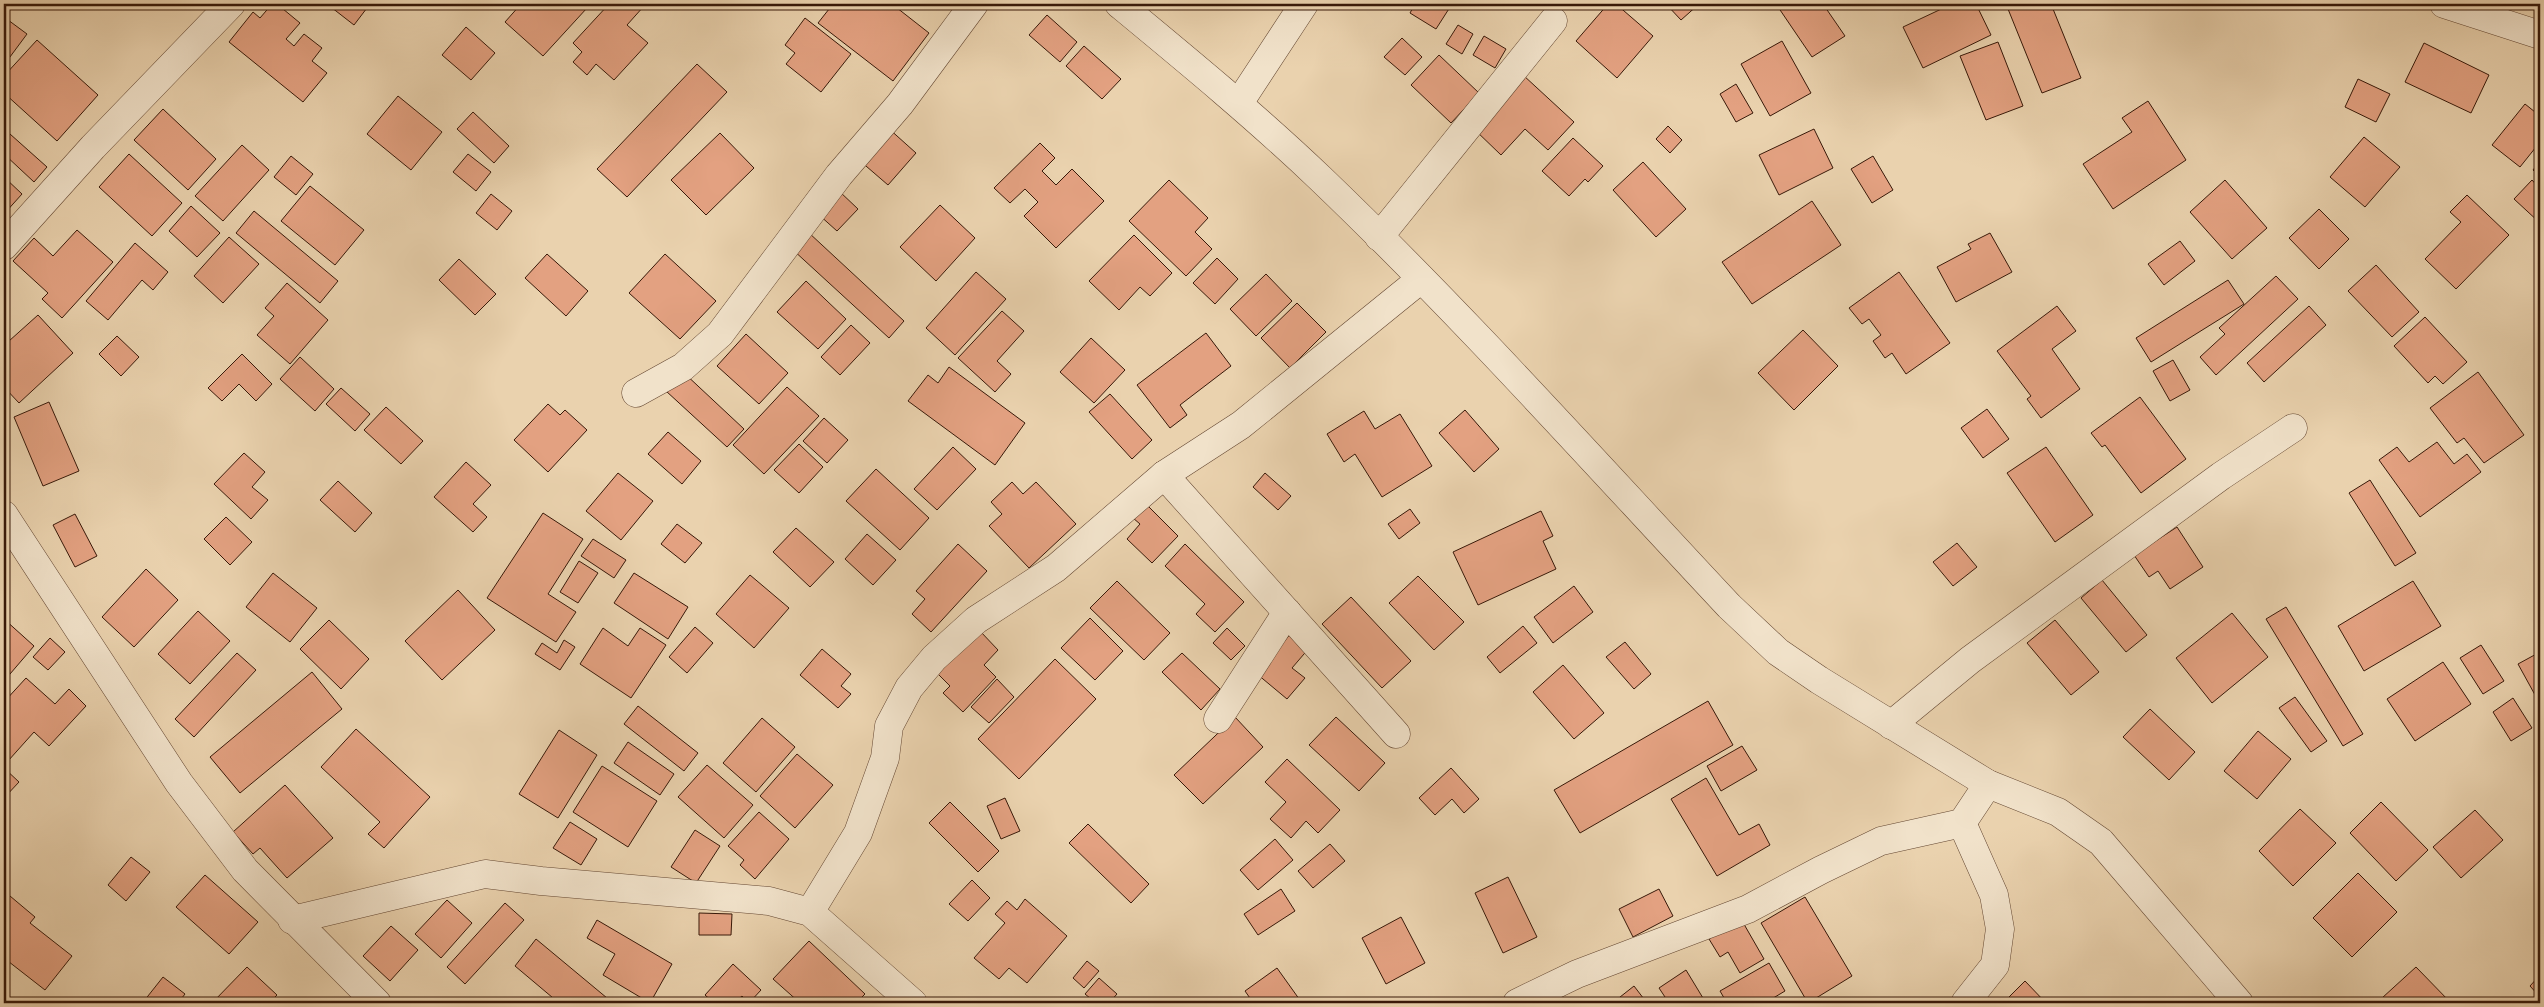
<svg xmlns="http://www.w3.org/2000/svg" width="2544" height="1007" viewBox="0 0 2544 1007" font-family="'IM FELL French Canon',serif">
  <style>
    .building { fill: #e3a181; stroke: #381909 }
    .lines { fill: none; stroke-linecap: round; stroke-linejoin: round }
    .minor-casing { stroke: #644732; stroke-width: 29 }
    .minor { stroke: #f1e2ca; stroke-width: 28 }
  </style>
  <rect width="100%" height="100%" fill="#ead2ae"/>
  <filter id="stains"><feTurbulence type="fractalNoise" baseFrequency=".004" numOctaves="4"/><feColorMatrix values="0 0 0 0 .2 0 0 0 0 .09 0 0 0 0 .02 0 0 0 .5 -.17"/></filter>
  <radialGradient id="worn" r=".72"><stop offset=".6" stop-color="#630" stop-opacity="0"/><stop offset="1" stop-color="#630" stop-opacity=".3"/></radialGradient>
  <g class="building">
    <path d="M272,4h5l23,19 -14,16 8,7 10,-12 18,14 -10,13 15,12 -24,29 -74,-60 24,-30 7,6z"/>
    <path d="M327,4h43l-16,21z"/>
    <path d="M521,4h62l4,4 -44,48 -38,-34z"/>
    <path d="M609,4h32l3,2 -17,19 21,18 -34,37 -18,-16 -9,11 -14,-13 9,-10 -9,-9z"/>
    <path d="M833,4h59l37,29 -36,48 -75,-58z"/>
    <path d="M1415,4h37l-16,25 -26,-16z"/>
    <path d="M1608,4h8l37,32 -36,42 -41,-37z"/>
    <path d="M1666,4h33l-18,16z"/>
    <path d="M1776,4h47l22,32 -33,21z"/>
    <path d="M1952,4h24l15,31 -68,33 -20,-41z"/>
    <path d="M2006,4h45l30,74 -39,15z"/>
    <path d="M1047,15l30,27 -17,20 -31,-27z"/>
    <path d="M4,17l23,17 -23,31z"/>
    <path d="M805,18l46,36 -30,38 -35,-28 9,-11 -10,-8z"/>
    <path d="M1458,25l15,9 -11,20 -16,-10z"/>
    <path d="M466,27l29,26 -24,27 -29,-25z"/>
    <path d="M1484,36l22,13 -11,19 -22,-13z"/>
    <path d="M1402,38l20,19 -17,18 -21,-18z"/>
    <path d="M37,40l61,55 -41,46 -53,-48v-17z"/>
    <path d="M1782,41l29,52 -41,23 -29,-52z"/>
    <path d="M1998,42l25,64 -37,14 -26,-64z"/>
    <path d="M2424,43l65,32 -18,38 -66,-31z"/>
    <path d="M1084,46l37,33 -19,20 -36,-33z"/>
    <path d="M1439,55l40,38 -28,30 -40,-38z"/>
    <path d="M697,64l30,28 -100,105 -30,-28z"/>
    <path d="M1523,75l51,47 -26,28 -23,-21 -24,26 -28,-27z"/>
    <path d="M2358,79l32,15 -14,28 -31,-15z"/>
    <path d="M1736,84l17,29 -17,9 -16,-28z"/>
    <path d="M398,96l44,36 -31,38 -44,-36z"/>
    <path d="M2148,101l38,59 -73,49 -30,-45 49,-32 -10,-14z"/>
    <path d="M2525,104l15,12v26l-20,25 -28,-22z"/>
    <path d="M163,109l53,50 -28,31 -54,-50z"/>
    <path d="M473,112l36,34 -15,17 -37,-34z"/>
    <path d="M1668,126l14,14 -12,13 -14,-14z"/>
    <path d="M887,127l29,26 -28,32 -29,-25z"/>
    <path d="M1814,129l19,39 -54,27 -20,-40z"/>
    <path d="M720,133l34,35 -48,47 -35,-35z"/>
    <path d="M10,134l37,33 -13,15 -30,-28v-13z"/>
    <path d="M2364,137l36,30 -35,40 -35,-30z"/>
    <path d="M1573,138l30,28 -15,16 -3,-3 -16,17 -27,-25z"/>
    <path d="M1040,143l15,15 -13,13 14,14 16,-16 32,32 -48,47 -32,-32 14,-14 -13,-13 -15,14 -16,-15z"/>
    <path d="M242,145l27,25 -46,51 -28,-25z"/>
    <path d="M129,154l53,49 -30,33 -53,-49z"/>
    <path d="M468,154l23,18 -15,19 -23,-19z"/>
    <path d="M291,156l22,18 -17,21 -22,-18z"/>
    <path d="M1873,156l20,34 -21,13 -21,-34z"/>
    <path d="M2540,161v16l-7,-7z"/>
    <path d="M1643,162l43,47 -30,28 -43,-47z"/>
    <path d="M4,177l18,17 -18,20z"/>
    <path d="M1169,180l39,38 -13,14 17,17 -26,27 -57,-55z"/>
    <path d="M2225,180l42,48 -35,31 -42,-47z"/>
    <path d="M2532,180l8,9v34l-26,-24z"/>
    <path d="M310,186l54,44 -29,35 -54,-44z"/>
    <path d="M839,191l19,18 -21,22 -19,-17z"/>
    <path d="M491,194l21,17 -15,19 -21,-17z"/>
    <path d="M2467,195l42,40 -53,54 -31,-30 36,-37 -11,-10z"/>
    <path d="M1812,201l29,44 -89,59 -30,-42z"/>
    <path d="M940,205l35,33 -39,43 -36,-34z"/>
    <path d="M191,206l29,27 -23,24 -28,-26z"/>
    <path d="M2319,209l30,30 -30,30 -30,-31z"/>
    <path d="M254,211l84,70 -18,22 -84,-70z"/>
    <path d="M77,230l36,32 -51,56 -20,-19 6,-6 -35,-32 21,-23 19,18z"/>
    <path d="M808,232l96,89 -15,17 -97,-89z"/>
    <path d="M1990,233l22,39 -56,30 -19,-35 34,-18 -3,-5z"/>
    <path d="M1134,235l38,38 -22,23 -10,-9 -21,23 -30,-29z"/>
    <path d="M229,237l30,27 -36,39 -29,-27z"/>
    <path d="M2180,241l15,20 -31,24 -16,-21z"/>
    <path d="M135,243l33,29 -15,18 -11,-10 -34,40 -22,-19z"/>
    <path d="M547,254l41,37 -22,25 -41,-38z"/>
    <path d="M665,254l51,47 -36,38 -51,-46z"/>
    <path d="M1217,258l21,21 -23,25 -22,-21z"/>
    <path d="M459,259l37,35 -21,21 -36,-35z"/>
    <path d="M2376,265l43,47 -27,25 -44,-46z"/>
    <path d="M976,272l30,27 -51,56 -29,-27z"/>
    <path d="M1899,272l51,71 -44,31 -14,-21 -7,5 -12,-17 8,-6 -12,-16 -7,5 -13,-16z"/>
    <path d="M1266,274l26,27 -36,35 -26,-27z"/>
    <path d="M2276,276l22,23 -82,76 -16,-18 25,-23 -6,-6z"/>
    <path d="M2228,280l16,24 -93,58 -15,-24z"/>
    <path d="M806,281l40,38 -28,30 -41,-37z"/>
    <path d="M287,283l41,37 -38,44 -33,-29 17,-19 -9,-8z"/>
    <path d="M1297,303l29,29 -36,36 -29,-30z"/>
    <path d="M2057,306l19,25 -24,18 28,40 -39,29 -14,-19 4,-3 -34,-45z"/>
    <path d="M2309,306l17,19 -62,57 -17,-19z"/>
    <path d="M1002,311l22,20 -27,30 14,13 -16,18 -37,-34z"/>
    <path d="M38,315l35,38 -54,50 -15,-16v-52l5,6z"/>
    <path d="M2425,317l42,45 -24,22 -8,-8 -7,7 -34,-37z"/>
    <path d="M851,325l19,18 -30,32 -19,-18z"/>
    <path d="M1803,330l35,36 -44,44 -36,-37z"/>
    <path d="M1206,333l25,33 -51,39 7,10 -17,13 -33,-43z"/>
    <path d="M746,334l42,39 -29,31 -42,-38z"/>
    <path d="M117,336l22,21 -18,19 -22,-22z"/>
    <path d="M1091,338l34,32 -31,33 -34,-31z"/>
    <path d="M242,354l30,30 -16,17 -17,-17 -17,17 -14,-13z"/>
    <path d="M300,357l34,32 -19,22 -35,-32z"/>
    <path d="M2173,360l17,30 -20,11 -17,-30z"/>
    <path d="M949,367l76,56 -30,42 -87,-64 20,-26 10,8z"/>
    <path d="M683,372l61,57 -17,18 -61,-56z"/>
    <path d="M2478,372l46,63 -40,28 -20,-25 -7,5 -27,-35z"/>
    <path d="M787,387l32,29 -55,58 -31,-29z"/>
    <path d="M341,388l29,26 -15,17 -29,-27z"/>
    <path d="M1110,394l42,46 -20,19 -43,-47z"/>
    <path d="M2140,397l46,62 -45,34 -36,-48 -3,2 -11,-14z"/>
    <path d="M49,402l30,69 -36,15 -29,-69z"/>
    <path d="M548,404l12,11 5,-5 22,20 -39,42 -34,-32z"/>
    <path d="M386,407l37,34 -22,23 -37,-34z"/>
    <path d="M1987,409l22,30 -26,19 -22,-30z"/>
    <path d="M1465,410l34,39 -25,23 -35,-39z"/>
    <path d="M1364,411l11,18 25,-15 32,52 -50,31 -27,-43 -11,8 -17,-28z"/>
    <path d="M824,418l24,22 -21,23 -24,-22z"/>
    <path d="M668,432l33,29 -19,23 -34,-30z"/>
    <path d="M2437,442l17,22 13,-10 14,18 -61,45 -41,-57 18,-13 12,15z"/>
    <path d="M799,444l24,23 -24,26 -25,-23z"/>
    <path d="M953,447l23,22 -39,41 -23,-21z"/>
    <path d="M2046,447l47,68 -38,27 -48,-69z"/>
    <path d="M244,453l21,19 -13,15 16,13 -17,19 -37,-35z"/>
    <path d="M466,462l25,23 -18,19 14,13 -14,15 -39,-35z"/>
    <path d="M876,469l53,49 -29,32 -54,-49z"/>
    <path d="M618,473l35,28 -32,39 -35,-29z"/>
    <path d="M1265,473l26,23 -13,14 -25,-23z"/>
    <path d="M2370,480l46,73 -21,13 -46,-73z"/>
    <path d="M338,481l34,32 -17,19 -35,-32z"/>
    <path d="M1012,482l11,12 13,-12 40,42 -47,44 -40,-42 13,-12 -11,-12z"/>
    <path d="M1146,504l32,32 -26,27 -25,-24 13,-15 -7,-6z"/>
    <path d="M1410,509l10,14 -21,16 -11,-15z"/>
    <path d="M1541,511l12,25 -10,5 13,28 -78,36 -25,-53z"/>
    <path d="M543,513l40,26 -35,55 28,18 -20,30 -69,-44z"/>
    <path d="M75,514l22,42 -22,11 -22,-42z"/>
    <path d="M226,517l26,25 -22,23 -26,-26z"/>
    <path d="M677,524l25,19 -17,20 -24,-19z"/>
    <path d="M2177,527l26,40 -33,22 -12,-18 -9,6 -15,-22z"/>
    <path d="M796,528l38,34 -24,25 -37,-35z"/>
    <path d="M867,534l29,26 -23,25 -28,-26z"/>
    <path d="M593,539l33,21 -12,18 -33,-22z"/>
    <path d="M4,543l6,6 -6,7z"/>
    <path d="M1957,543l20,24 -24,19 -20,-24z"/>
    <path d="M958,544l29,27 -56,61 -19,-18 13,-15 -9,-8z"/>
    <path d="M1185,544l59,58 -29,30 -19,-18 9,-10 -40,-38z"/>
    <path d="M579,561l19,12 -20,30 -18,-11z"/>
    <path d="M146,569l32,31 -44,47 -32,-30z"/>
    <path d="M273,573l44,35 -27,34 -44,-35z"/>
    <path d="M634,573l54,34 -20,32 -54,-36z"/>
    <path d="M750,575l39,33 -35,40 -38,-34z"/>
    <path d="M1418,576l46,46 -30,28 -45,-47z"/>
    <path d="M2102,580l45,55 -21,17 -45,-54z"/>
    <path d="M1117,581l53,52 -26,27 -54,-52z"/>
    <path d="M2413,581l28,45 -77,45 -26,-45z"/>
    <path d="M1574,586l19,26 -40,31 -19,-26z"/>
    <path d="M458,590l37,40 -53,50 -37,-39z"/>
    <path d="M1351,597l60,64 -29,27 -60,-64z"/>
    <path d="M2286,607l77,127 -20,12 -77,-127z"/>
    <path d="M198,611l32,30 -40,43 -32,-30z"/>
    <path d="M2232,613l36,44 -56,46 -36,-45z"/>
    <path d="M1090,618l33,33 -28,29 -34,-32z"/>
    <path d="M4,619l30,27 -30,35z"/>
    <path d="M329,620l40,39 -28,30 -41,-40z"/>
    <path d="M2055,620l44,52 -28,23 -44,-52z"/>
    <path d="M1523,626l14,17 -37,30 -13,-16z"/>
    <path d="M695,627l18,16 -26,30 -18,-16z"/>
    <path d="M603,628l25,18 12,-18 26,17 -35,53 -51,-34z"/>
    <path d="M1227,628l18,18 -14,14 -18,-17z"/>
    <path d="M980,631l18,19 -14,15 12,12 -33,35 -20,-19 7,-7 -12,-12z"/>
    <path d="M1292,632l18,15 -18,21 13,10 -18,21 -30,-25z"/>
    <path d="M50,638l15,14 -17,18 -15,-13z"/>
    <path d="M564,640l11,7 -15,23 -25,-16 7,-11 15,10z"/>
    <path d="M1625,642l26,32 -17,15 -28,-32z"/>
    <path d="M2481,645l23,36 -21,13 -23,-36z"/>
    <path d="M822,649l29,25 -10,12 10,8 -13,14 -38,-33z"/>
    <path d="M2540,652v52l-22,-40z"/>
    <path d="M237,653l19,17 -62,67 -19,-18z"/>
    <path d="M1182,653l38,36 -19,21 -39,-38z"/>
    <path d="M1055,659l41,40 -77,80 -41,-40z"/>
    <path d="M2443,662l28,42 -56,37 -28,-42z"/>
    <path d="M1563,665l41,48 -30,26 -41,-47z"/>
    <path d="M312,672l30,37 -102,84 -30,-36z"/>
    <path d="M26,678l29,26 14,-15 17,17 -37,40 -15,-14 -26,29 -4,-4v-55z"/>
    <path d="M997,679l17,18 -25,26 -18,-16z"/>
    <path d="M2295,697l32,44 -16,11 -32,-44z"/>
    <path d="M2513,698l19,30 -21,13 -18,-29z"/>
    <path d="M1708,701l25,44 -153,88 -26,-43z"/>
    <path d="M638,706l60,47 -14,18 -60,-47z"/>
    <path d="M2150,709l45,43 -26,28 -46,-43z"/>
    <path d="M1235,717l28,30 -60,57 -29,-29z"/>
    <path d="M1336,717l49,46 -26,28 -50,-46z"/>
    <path d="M762,718l33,29 -39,45 -33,-29z"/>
    <path d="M356,729l74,68 -46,51 -16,-14 12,-12 -59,-55z"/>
    <path d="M559,730l38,25 -39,63 -39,-24z"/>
    <path d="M2258,731l33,28 -34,40 -33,-28z"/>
    <path d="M628,742l46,32 -14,21 -46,-32z"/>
    <path d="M1742,746l15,24 -36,21 -14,-25z"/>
    <path d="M797,754l36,31 -38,43 -35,-32z"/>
    <path d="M1287,759l53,51 -22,23 -12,-12 -15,17 -21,-19 16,-17 -21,-20z"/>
    <path d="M707,765l46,40 -29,33 -46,-41z"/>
    <path d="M602,766l55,35 -29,46 -55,-35z"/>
    <path d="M4,768l15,14 -15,16z"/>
    <path d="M1451,768l28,31 -15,14 -12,-14 -17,16 -16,-17z"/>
    <path d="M1706,778l33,57 20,-11 11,21 -53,31 -46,-77z"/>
    <path d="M285,785l48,53 -46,40 -27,-30 -7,6 -20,-22z"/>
    <path d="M1005,798l15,33 -19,8 -14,-33z"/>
    <path d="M950,802l49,49 -21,21 -49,-49z"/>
    <path d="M2381,802l47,48 -32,31 -46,-48z"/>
    <path d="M2300,809l36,34 -43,43 -34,-35z"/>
    <path d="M2475,810l28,30 -42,38 -28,-31z"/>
    <path d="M759,812l30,27 -34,40 -15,-14 4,-5 -16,-14z"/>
    <path d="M570,822l27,17 -16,26 -28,-17z"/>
    <path d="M1088,824l61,60 -18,19 -62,-60z"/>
    <path d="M695,830l25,16 -24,37 -25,-16z"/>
    <path d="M1275,839l18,21 -35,30 -18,-20z"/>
    <path d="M1330,844l15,17 -32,27 -15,-17z"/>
    <path d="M131,857l19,15 -24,29 -18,-16z"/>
    <path d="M2358,873l39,39 -45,45 -39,-39z"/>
    <path d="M205,875l53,47 -29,32 -53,-47z"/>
    <path d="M1508,877l29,60 -34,16 -28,-60z"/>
    <path d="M972,880l18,18 -22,23 -19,-17z"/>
    <path d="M1281,889l14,22 -37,24 -14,-21z"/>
    <path d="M1659,889l14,27 -40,21 -14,-28z"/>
    <path d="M10,896l25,21 -5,6 42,33 -27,34 -41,-32v-55z"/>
    <path d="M1805,897l47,79 -44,27 -47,-80z"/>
    <path d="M1025,899l42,37 -40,47 -18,-15 -10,11 -25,-21 31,-35 -10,-9 12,-13 10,9z"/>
    <path d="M447,900l25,23 -31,35 -26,-24z"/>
    <path d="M505,903l19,17 -59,64 -18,-17z"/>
    <path d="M699,913l33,1 -1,21h-32z"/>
    <path d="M1401,917l24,46 -39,21 -24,-46z"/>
    <path d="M1741,919l23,40 -24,14 -12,-21 -8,5 -11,-18z"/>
    <path d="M597,920l75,44 -22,39 -47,-28 12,-21 -28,-16z"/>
    <path d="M391,926l27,24 -28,31 -27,-25z"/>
    <path d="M536,939l77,64h-54l-44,-37z"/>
    <path d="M809,941l56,53 -9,9h-56l-27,-24z"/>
    <path d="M1087,961l12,10 -15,17 -11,-10z"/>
    <path d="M1769,963l16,28 -20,12h-38l-7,-12z"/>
    <path d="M733,964l28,26 -12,13 -7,-7 -8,7h-20l-9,-8z"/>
    <path d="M247,967l30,28 -8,8h-57z"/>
    <path d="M2416,967l35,36h-64l-5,-5z"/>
    <path d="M1277,968l25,35h-53l3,-2 -7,-10z"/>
    <path d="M1686,970l20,33h-37l-10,-15z"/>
    <path d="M2540,975v22l-10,-11z"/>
    <path d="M163,977l22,17 -7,9h-31l-3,-2z"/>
    <path d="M1099,978l18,16 -8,9h-13l-11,-9z"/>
    <path d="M2025,981l21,22h-39l-2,-2z"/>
    <path d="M1634,986l13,17h-31l-1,-2z"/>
  </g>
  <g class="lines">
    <g class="minor-casing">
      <g id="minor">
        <path d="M1119,4c69,57 137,113 202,175 142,136 274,284 408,427l49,46 41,28 169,104 70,28 43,30 138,161"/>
        <path d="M2444,4l96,31"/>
        <path d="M1239,103l65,-99"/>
        <path d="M1379,237l174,-216"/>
        <path d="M4,246l89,-99 138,-143"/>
        <path d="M636,393l47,-26 37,-33 119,-159 61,-71 74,-100"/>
        <path d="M1164,475l232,259"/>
        <path d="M4,515l175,268 66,87 132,133"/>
        <path d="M1218,719l69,-107"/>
        <path d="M1891,725l79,-65 251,-184 72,-48"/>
        <path d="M1962,823l32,72 6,34 -5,36 -30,38"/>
        <path d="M810,912l48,-79 27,-75 4,-32 20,-38 25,-30 42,-38 80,-52 108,-93 77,-50 180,-146"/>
        <path d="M292,920l193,-46 56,7 228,20 41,11 103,91"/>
        <path d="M1517,1003l60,-29 171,-65 73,-39 60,-29 81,-18 26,-39"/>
      </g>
    </g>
    <use href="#minor" class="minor"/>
  </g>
  <rect width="2544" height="1007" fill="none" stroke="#ead2ae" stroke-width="20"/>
  <rect x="5" y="5" width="2534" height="997" fill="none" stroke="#381909" stroke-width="2.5"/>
  <rect x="10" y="10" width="2524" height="987" fill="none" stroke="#381909"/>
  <rect width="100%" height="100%" filter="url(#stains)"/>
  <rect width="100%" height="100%" fill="url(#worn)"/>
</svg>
